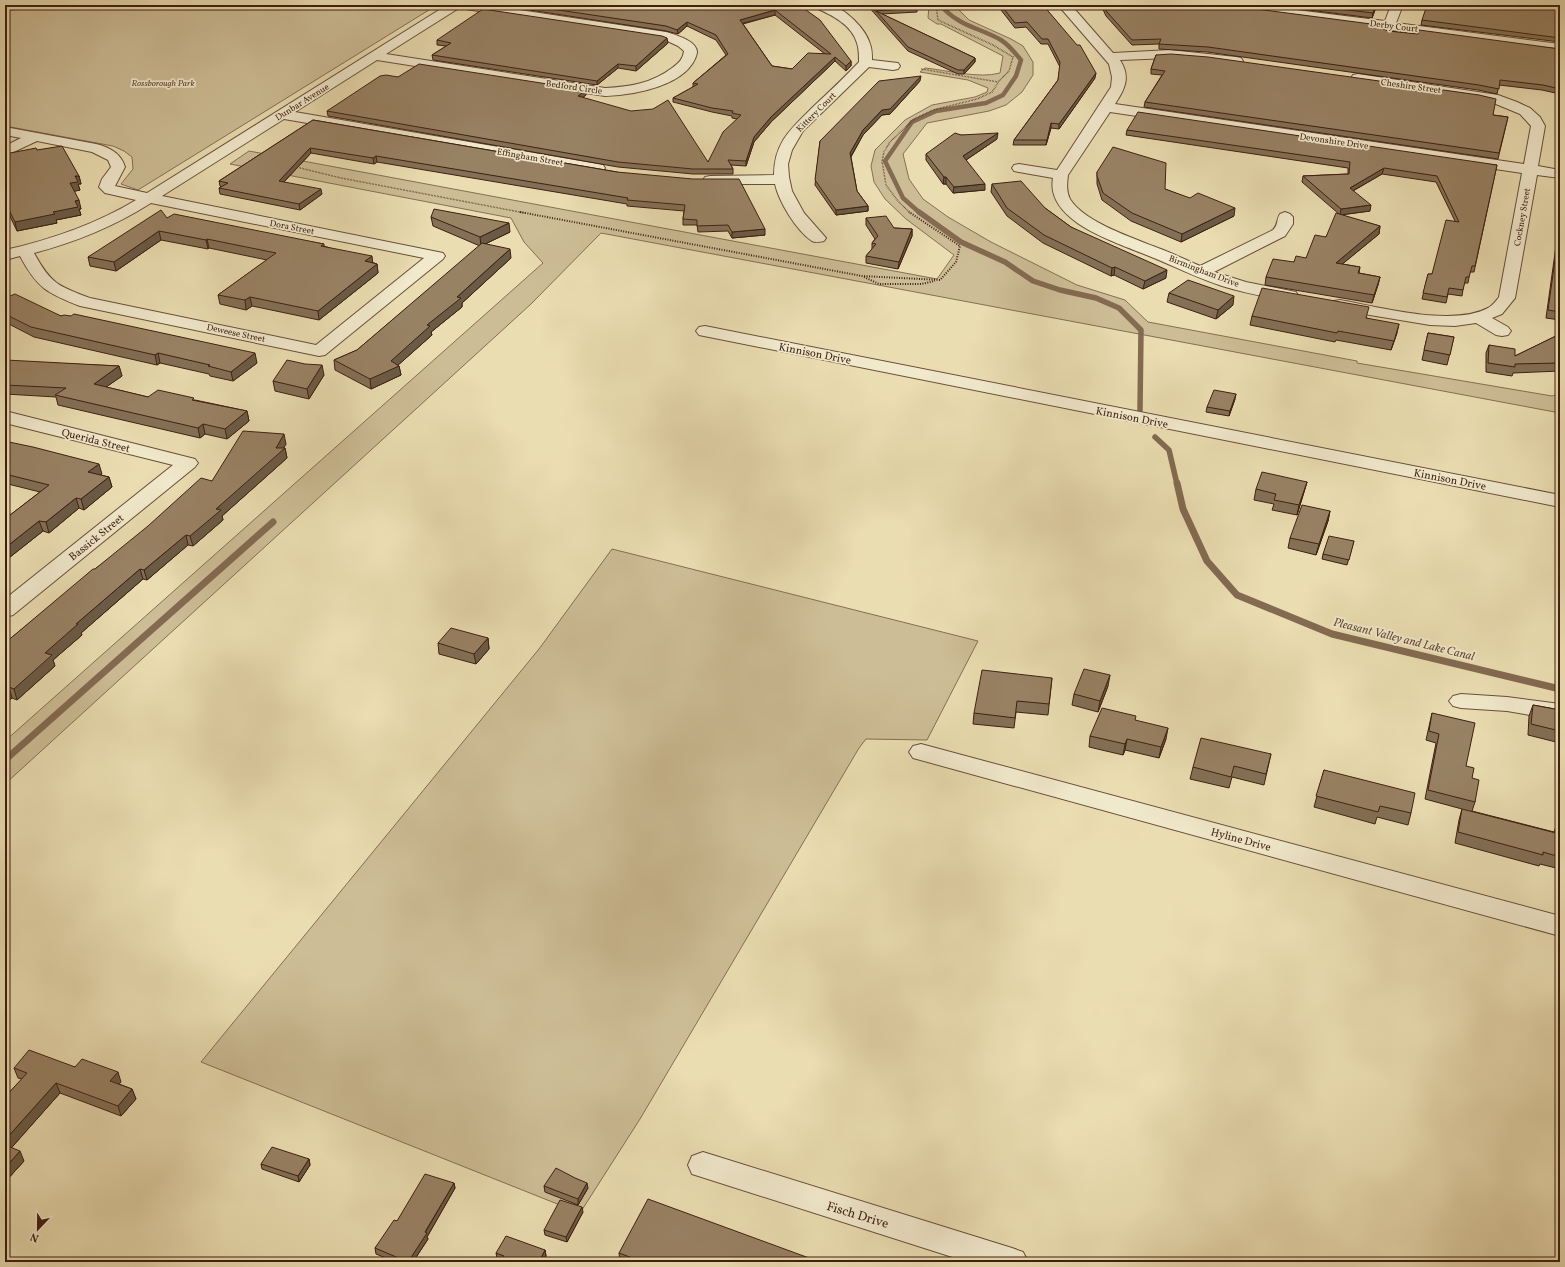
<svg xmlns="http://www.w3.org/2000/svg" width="1565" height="1267" viewBox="0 0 1565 1267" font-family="Vollkorn,serif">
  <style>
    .green { fill: #cdbd96; stroke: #866e54 }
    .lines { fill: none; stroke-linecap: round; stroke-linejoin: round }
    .stream-far2 { stroke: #836a51; stroke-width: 4.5 }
    .stream-far1 { stroke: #836a51; stroke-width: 5.5 }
    .stream { stroke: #836a51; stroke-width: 7 }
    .minor-casing { stroke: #6a4e39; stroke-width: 2 }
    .path-far1 { stroke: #3f1f11; stroke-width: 1.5; stroke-dasharray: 0.5 1; stroke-linecap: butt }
    .path { stroke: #3f1f11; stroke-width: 2; stroke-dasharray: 1 1.5; stroke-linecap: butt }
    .minor { fill: #f1e9cc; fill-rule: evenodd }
    .wall { fill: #837056; stroke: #3f1f11; fill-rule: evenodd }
    .shaded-wall { fill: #6a5b46; stroke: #3f1f11 }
    .building { fill: #988264; stroke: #3f1f11; fill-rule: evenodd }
    .labels { text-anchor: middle; stroke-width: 3.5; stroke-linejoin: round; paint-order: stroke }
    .far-street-label { font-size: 9px; fill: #3f1f11; stroke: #f1e9cc }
    .far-park-label { font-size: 9px; font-style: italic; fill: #624632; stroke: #f1e9cc }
    .street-label { font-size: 11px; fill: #3f1f11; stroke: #f1e9cc }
    .water-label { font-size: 12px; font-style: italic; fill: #674b36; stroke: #f1e9cc }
    .near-street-label { font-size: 13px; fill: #3f1f11; stroke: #f1e9cc }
  </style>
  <rect width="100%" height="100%" fill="#eaddb1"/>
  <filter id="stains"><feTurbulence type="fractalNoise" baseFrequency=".005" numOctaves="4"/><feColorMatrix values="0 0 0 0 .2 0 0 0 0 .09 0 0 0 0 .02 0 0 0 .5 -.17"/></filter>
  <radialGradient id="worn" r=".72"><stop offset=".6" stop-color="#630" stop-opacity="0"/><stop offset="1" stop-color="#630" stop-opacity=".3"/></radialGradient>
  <g class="green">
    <path d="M5,5h432l-299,185 -17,-6 12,-15 -1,-12 -8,-6 -11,-5 -108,-20z"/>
    <path d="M929,5h25l15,15 42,19 12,7 10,16v13l-11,17 -16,13 -17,6 -62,12 -24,31 6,25 14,20 25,18 43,25 86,43 48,15 23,22 209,39v2l195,33 8,-2v19l-959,-180 -70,71 -526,480v-43l538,-478 -19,-21 -13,-24 -281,-54 19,-13 688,128 17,-24 -48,-36 -21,-20 -11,-17 -3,-16 4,-16 30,-30 27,-15 43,-8 12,-5 1,-4 -20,-8 -48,-8 5,-4c21,2 54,11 75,5l3,-17 -62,-32h-4l-9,-6z"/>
    <path d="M612,549l366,92 -51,99 -61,-1 -7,9 -219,371 -60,94 -379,-151 338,-413z"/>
  </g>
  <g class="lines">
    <path class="stream-far2" d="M920,213l-17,-15 -18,-37 27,-39 24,-11 50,-8 17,-8 13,-19 5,-16c-6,-7 -12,-15 -20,-20 -19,-11 -40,-14 -56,-30l1,-5"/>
    <g class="stream-far1">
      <path d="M919,212l42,30 44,20 28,19 27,9 36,8 23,10 22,22 -1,80"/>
      <path d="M1155,437l14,13 8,34"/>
    </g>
    <g class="stream">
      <path d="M1177,483l6,26 24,52 30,34 95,39 228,55"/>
      <path d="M5,760l268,-238"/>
    </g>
    <g class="minor-casing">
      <g id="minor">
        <path d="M447,5h39l180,27c10,3 32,9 31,21 -8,33 -64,42 -92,43l-228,-36 -82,52 303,52 5,1 2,3 -2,3 -5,1 -314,-53 -122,77 281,57 2,3 -2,3 -118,96 -6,1 -239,-50c-33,-13 -43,-18 -60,-50l-15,4v-10c45,-10 91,-26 131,-50l-31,-7 -6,-6 3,-8 9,-12 -3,-7 -16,-8 -55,-11 -32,15v-10l16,-8 -16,-3v-8l91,17c13,3 25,9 29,23l-10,19 32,7zM459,8l204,31 15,7 6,5c-1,8 -5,12 -12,17 -20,15 -42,19 -67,20l-219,-34zM151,203l273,55 -108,87 -226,-47c-32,-12 -39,-14 -56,-45 42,-11 81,-27 117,-50z"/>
        <path d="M814,5c5,0 11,-1 16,0 15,3 36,24 40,39 2,5 2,11 2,16l26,3 2,3 -2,3 -5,1 -24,-3 -66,64 -11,19 -4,14 1,13 3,14 12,22 22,25 -2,3c-5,1 -8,2 -12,0 -16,-11 -33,-39 -37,-57h-65l-5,-1 -2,-3 2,-3 5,-1 64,-1c0,-34 19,-48 41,-70 15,-14 30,-28 44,-43 0,-6 0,-13 -2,-19 -5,-18 -25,-28 -41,-35z"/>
        <path d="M1058,5h13l42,48 57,-3 66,7 5,1 2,3 -2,3 -5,1 -66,-7 -50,2c11,17 5,29 -5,44l409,60 7,-38 -11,-12 -29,-12 -133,-20 -5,-1 -2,-3 2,-3 5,-1 140,21 19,7 13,6 10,9 5,9 -7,40 22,4v8l-23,-3 -22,123 -13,16 -10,4 16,9 3,4 -3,4 -6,1 -6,-1 -20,-12 -21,3 -25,-1 -96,-16 -2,-4 2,-4 6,-1c39,7 113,27 148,8 4,-2 8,-7 11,-11l23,-124 -412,-61 -42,63c-1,8 -2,16 2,24 14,23 63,39 88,49 14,5 28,12 42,18l73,-36c6,-6 3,-11 7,-16l5,-2 5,2 3,3v7l-8,12 -71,36 32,10 50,10 2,4 -2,4 -6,1c-23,-4 -46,-8 -68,-15 -25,-8 -48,-20 -73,-30 -31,-13 -104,-34 -96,-78l-34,-6 -5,-1 -2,-3 2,-3 5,-1 38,6 54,-83 1,-10 -3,-13z"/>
        <path d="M1223,5h34l128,16 6,-16h12l-7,18 164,21v8l-331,-43 -4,-1z"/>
        <path d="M705,326l855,169v12l-861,-172 -3,-4 3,-4z"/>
        <path d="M5,411l190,48 3,4 -3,4 -182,148 -8,2v-18l168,-134 -168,-42z"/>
        <path d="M1461,694l46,3 53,7v16l-53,-9 -46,-3 -8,-2 -4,-5 4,-5z"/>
        <path d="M921,744l639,172v20l-647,-178 -4,-6 4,-6z"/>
        <path d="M703,1152l309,96 11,4 5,10h-60l-276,-88 -4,-9 4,-9z"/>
      </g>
    </g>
    <g class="path-far1">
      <path d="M5,11l36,-6"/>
      <path d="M921,69l77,13"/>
      <path d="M296,167l45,11 184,35"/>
      <path d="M910,213l-12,-12 -12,-16 -4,-24 2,-9 6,-10 24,-23 19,-9 44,-11 15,-7 7,-11 10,-10 4,-14 -20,-12 -55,-25 -2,-15"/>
    </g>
    <g class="path">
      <path d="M520,212l342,64 78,4 16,-18 4,-16 -51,-34"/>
      <path d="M864,277l15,7h42l14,-3"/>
    </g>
    <use href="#minor" class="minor"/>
  </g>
  <g class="wall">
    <path d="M497,5h297l57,56v5l-5,5 -11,-10 -64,61 -17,20 -8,24 -15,-1 2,4v5h-40l-75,-7 -290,-51 -1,-5 71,-34 188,13v5l-4,3 126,64 29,-43 -5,-1v-2l-20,-4 -39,-10v-4l20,-11v-4l33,-28 -10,-15 -29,-14 -9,8 -12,-3zM775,15l50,39 -33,15 -20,-3 -29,-42z"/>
    <path d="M867,5h49l1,3v4l-35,2 93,44v4l-11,12h-6l-50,-23z"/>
    <path d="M1001,5h42l52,73 -36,51 -8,-1 -5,17h-33l1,-5 44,-60 2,-13 -12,-23h-7l-15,-17 -11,1 -14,-18z"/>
    <path d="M1101,5h125l162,26 30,3 142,15v45l-18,-4 -43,-5 -2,9 -19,-4 -271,-38 -48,-3v-5l-27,1 -26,-29z"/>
    <path d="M1269,5h108l-5,13z"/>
    <path d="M1560,5v37l-139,-17 1,-5z"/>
    <path d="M437,40l231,3 -32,28 -18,-3 -21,17 -164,-25 -1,-5 14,-9 -9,-1z"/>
    <path d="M1156,55l337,60 15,2 -10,42 -354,-52 1,-5 17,-27 -11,-1v-5z"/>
    <path d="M920,81l-30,33 -8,1 -19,20 -12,22 6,34 11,15v5l-32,4 -21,-30 5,-44z"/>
    <path d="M313,120l304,52 148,63 -33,3 -4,-7 -30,1 -1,-7h-14v-6l1,-8 -57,-5v-2l-250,-42 -3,2 -63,-11 -27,29 38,12 -22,16 -80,-16 -1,-6 2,-1 -1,-1 -1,-5z"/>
    <path d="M1127,130l370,35 -23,107h-4l-2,11h-4l-2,13 -14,-2 -2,9 -24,-4 6,-25h4l23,-53 -19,-39 -54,-8 -29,17 17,20 -30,4 40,11 -1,8 -37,30 18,3 -1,6 21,4 -2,8 -6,18 -107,-18 1,-8 28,-15 12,-4 20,-21 13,-23 -37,-32 1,-6 45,-2v-6l-222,-33z"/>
    <path d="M961,135l36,4 -31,21 19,30 -32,3 -7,-9h-3l-17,-24v-6z"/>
    <path d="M37,150l42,26 2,8h-3l2,6 -6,1 7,18h-2l2,6 -25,5 1,3 -40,8 -12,-25v-52z"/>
    <path d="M1097,172l68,17 69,27 -53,26 -50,-21 -29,-21 -5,-16z"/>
    <path d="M992,184l53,24 26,19 95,51 -23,11 -29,-14 -3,1 -68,-33 -36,-27 -16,-24z"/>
    <path d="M431,217l79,15 -25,12 26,14 -49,45v4l-31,25 1,3 -34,30 1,1 2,9 -30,14 -36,-19 -1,-10 23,-10 123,-104 -47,-20z"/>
    <path d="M1560,217v103l-14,-2z"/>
    <path d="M167,218l157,26v2l53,18 1,9 -59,47 -67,-14 -6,4 -26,-6 -2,-9 49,-35 -58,-12 -1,1 -47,-9 -45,31 -26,-5 -2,-9z"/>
    <path d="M866,218l28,10 18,1v7l-14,33 -32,-6v-7l6,-7v-6l3,-4 -9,-14z"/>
    <path d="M1169,293l64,12 -17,14 -49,-17z"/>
    <path d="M5,298l56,18 196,47 -24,18 -23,-5 -1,-2 -49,-11 -3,2 -123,-28 -29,-15z"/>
    <path d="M1252,316l115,2 30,15 -6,17 -55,-10 -1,2 -85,-17z"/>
    <path d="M1428,333l26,4 -7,28 -25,-5z"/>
    <path d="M1560,334v37l-47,2 -1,3 -26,-4v-19l3,-8 26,11z"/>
    <path d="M5,361l114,5 3,10 -16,11 42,10 47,3 52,11 2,10 -22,18 -22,-5 -5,4 -142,-33 -2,-8 -51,-3z"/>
    <path d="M324,375l-15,24 -34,-8 -2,-10z"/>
    <path d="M1235,399l-6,17 -23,-4 1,-5z"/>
    <path d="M5,444l97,30 -2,1 9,2 3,10 -28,23 -5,-2 -30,25 -6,-2 -38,30v-42l35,-27 -32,-8 -3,3z"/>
    <path d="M286,444l-3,4h2l2,10 -65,58 1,4 -30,26 -5,-1 -41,35 -4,-1 -62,54 1,2 -29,25 2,6 -38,34 -5,-2 -7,7v-62l90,-74 117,-88z"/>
    <path d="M1307,482l-3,10 -7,23 -25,-5 2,-6 -20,-4 2,-11z"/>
    <path d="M1330,511l-2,10 -12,34 -28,-7 2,-10z"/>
    <path d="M1354,541l-7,24 -25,-6 1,-5z"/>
    <path d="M488,638l1,11 -13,15 -37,-10 -1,-11z"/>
    <path d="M1052,678l-4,37 -32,-3 -2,16 -41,-4 1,-11z"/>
    <path d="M1108,686l-10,26 -26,-7 2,-11z"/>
    <path d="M1533,705l27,5v33l-32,-8 1,-19z"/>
    <path d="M1432,713l34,53 6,12 3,24 -3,9 82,21 4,-12h2v49l-20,-5 -1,2 -84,-23 4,-23 3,-11 -37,-10 11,-56 -10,-3z"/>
    <path d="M1136,721l30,18 -7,19 -34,-8 -2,5 -34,-8 1,-11z"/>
    <path d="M1271,754l-7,31 -32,-8 -3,11 -39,-9 3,-12z"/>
    <path d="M1324,770l87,43 -3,12 -31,-8 -2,7 -61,-17z"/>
    <path d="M75,1067l46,15 -2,2 13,5 4,10 -15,17 -61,-23 -49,55 13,13 -19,21v-85l17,-18 -4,-1 -4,-10z"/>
    <path d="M309,1159l1,6 -11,17 -37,-13 -1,-5z"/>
    <path d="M454,1183l1,5 -28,49 1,2 -15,23h-17l-20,-8 -1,-6 22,-27z"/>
    <path d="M544,1186l44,2 -10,17 -33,-13z"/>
    <path d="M583,1212l-16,30 -22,-7 -1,-5z"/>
    <path d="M545,1250l1,6 -3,6h-42l1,-2 -5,-2 -1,-5z"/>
    <path d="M619,1253l201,9h-200z"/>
  </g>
  <g class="shaded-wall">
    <path d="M1376,5h1l-5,13 1,-5z"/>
    <path d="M775,10v5l-35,9v-4z"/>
    <path d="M687,22v4l-9,8 -1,-4z"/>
    <path d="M667,38l1,5 -32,28v-5z"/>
    <path d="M835,57v4l-64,61 -17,20 -8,24v-5l8,-24 17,-20z"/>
    <path d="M975,58v4l-11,12v-4z"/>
    <path d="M851,61v5l-5,5v-5z"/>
    <path d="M618,64v4l-21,17v-4z"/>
    <path d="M1096,73l-1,5 -36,51v-5z"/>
    <path d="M921,76l-1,5 -30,33 -8,1 -19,20 -13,23v-5l13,-23 19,-20z"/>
    <path d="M586,90v5l-8,6v-5z"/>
    <path d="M1051,123v5l-5,17 1,-5z"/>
    <path d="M998,133l-1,6 -34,23v-6z"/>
    <path d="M310,148l1,5 -31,33 -1,-5z"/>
    <path d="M376,156l1,6 -3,2 -1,-6z"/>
    <path d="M1384,168l-2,6 -33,19 1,-5z"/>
    <path d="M75,176h4l2,8h-3l2,6 -8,2 -2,-9z"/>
    <path d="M944,177h2v7h-3z"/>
    <path d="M985,184v6l-32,3 1,-6z"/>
    <path d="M321,189l1,5 -22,16 -1,-6z"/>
    <path d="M79,200l2,9h-2l2,6 -25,5 1,3 -40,8 -2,-9 38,-10 22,-11z"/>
    <path d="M1371,205l-1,6 -30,4 1,-6z"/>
    <path d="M868,206v5l-32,4v-5z"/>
    <path d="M1235,208l-1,8 -53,26 1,-8z"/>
    <path d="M509,223l1,9 -29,14 -1,-9z"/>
    <path d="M1380,226l-1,8 -45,37 2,-8z"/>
    <path d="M765,229v6l-33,3v-6z"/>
    <path d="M912,229v7l-14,33 1,-7z"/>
    <path d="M159,231l2,9 -45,31 -2,-9z"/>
    <path d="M207,239l2,9 -1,1 -2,-9z"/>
    <path d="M510,249l1,9 -49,45v4l-31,25 1,3 -36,32 3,-1 2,9 -30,14 -1,-10 21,-18 36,-36 30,-28z"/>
    <path d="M372,256l1,9 -8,-4z"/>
    <path d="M377,264l1,9 -59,47 -1,-9z"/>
    <path d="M1115,267l-1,8 -3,1 1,-8z"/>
    <path d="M1167,270l-1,8 -23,11 2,-8z"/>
    <path d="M1380,277l-2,8 -6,18 2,-8z"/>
    <path d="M1234,296l-1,9 -17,14 2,-9z"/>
    <path d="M250,297l2,9 -6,4 -1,-10z"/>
    <path d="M1399,324l-2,9 -6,17 3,-9z"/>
    <path d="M158,353l2,10 -3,2 -2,-10z"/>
    <path d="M255,353l2,10 -24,18 -2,-9z"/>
    <path d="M322,365l2,10 -15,24 -2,-10z"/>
    <path d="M119,366l3,10 -26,18 -2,-10z"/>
    <path d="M1236,394l-1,5 -6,17 1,-5z"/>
    <path d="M247,411l2,10 -22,18 -2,-10z"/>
    <path d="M203,424l2,10 -5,4 -2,-10z"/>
    <path d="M284,434l2,10 -4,7 3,-3 2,10 -65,58 1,4 -30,26 -3,-10 86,-88z"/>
    <path d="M99,464l3,10 -11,8 -3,-10z"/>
    <path d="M5,475l3,9 -3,3z"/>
    <path d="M109,477l3,10 -28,23 -3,-11z"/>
    <path d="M1307,482l-3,10 -7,23 2,-10z"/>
    <path d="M76,498l3,10 -30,25 -3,-11z"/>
    <path d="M1330,511l-2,10 -12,34 3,-11z"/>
    <path d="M39,521l4,10 -38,30v-13z"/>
    <path d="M186,535l2,10 -41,35 -3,-10z"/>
    <path d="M140,569l3,10 -62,54 1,2 -29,25 2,6 -38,34 -3,-11 31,-36 31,-29z"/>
    <path d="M488,638l1,11 -13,15 -2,-10z"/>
    <path d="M1110,675l-2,11 -10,26 2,-11z"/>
    <path d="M9,687l3,11 -7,7v-15z"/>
    <path d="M1168,728l-2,11 -7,19 2,-11z"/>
    <path d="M1127,739l-2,11 -2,5 2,-11z"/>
    <path d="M118,1072l3,10 -8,9 -3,-10z"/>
    <path d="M56,1083l4,10 -54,61 -1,-3v-11z"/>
    <path d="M132,1089l4,10 -15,17 -3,-10z"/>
    <path d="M20,1151l4,10 -19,21v-14z"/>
    <path d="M309,1159l1,6 -11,17 -1,-6z"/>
    <path d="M454,1183l1,5 -28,49 1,2 -15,23h-5z"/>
    <path d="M587,1183l1,5 -10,17v-6z"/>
    <path d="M582,1207l1,5 -16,30 -1,-5z"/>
    <path d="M545,1250l1,6 -3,6h-4z"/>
  </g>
  <g class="building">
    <path d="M525,5h269l12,5 14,10 31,41 -5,5 -11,-9 -64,60 -17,20 -8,24 -18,-1 5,9h-40l-75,-7 -291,-51 53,-35 6,-1 12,2 21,-13 167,26 -8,6 53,15 22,-2 15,-9 40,62 15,-30 18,-17 -9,-2 1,-2 -21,-3 -39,-10 25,-14 -5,-1 35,-29 -12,-19 -29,-13 -10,8 -11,-4zM775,10l56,44 -23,-1 -16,16 -20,-3 -32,-46z"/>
    <path d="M870,5h46l1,3 -42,3z"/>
    <path d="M1001,5h42l34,40h3l16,28 -37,51 -8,-1 -4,17h-33l44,-60 2,-18 -12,-23h-6l-15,-17 -12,1z"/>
    <path d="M1104,5h122l145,19 17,7 30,3 1,-4 141,19v40l-17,-4 -43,-5 -1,9 -20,-4 -271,-38 -49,-3 2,-5 -29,1 -25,-28z"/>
    <path d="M1306,5h70l-3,8z"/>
    <path d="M1427,5h133v33l-138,-18z"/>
    <path d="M483,9l179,27 5,2 -31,28 -18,-2 -21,17 -165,-26 19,-12 -14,-3z"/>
    <path d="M876,11l99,47 -11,12h-6l-50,-23z"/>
    <path d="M1171,54l37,3 271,38 17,4 -3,16 15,2 -9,36 -354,-51 20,-31 -14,-2 5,-14z"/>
    <path d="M921,76l-31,33 -8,1 -19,20 -13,23 7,38 11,15 -32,4 -21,-30 5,-39 59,-60z"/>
    <path d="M1138,112l359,53 -22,101h-3l-3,11h-3l-3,13 -14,-2 -2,9 -24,-4 5,-19h4l14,-54 13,2 -22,-46 -53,-8 -34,20 21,17 -30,4 -38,-33 46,-2 1,-12 -223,-32z"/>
    <path d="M313,120l304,52 76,7h46l26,50 -33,3 -4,-7 -31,1v-6l-14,-1 2,-14 -58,-5 1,-2 -252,-42 -3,2 -63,-10 -31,33 42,8 -22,15 -80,-16 9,-5 -9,-2z"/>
    <path d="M955,133l6,2 37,-2 -35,23 22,28 -31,3 -8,-10h-2l-18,-23z"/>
    <path d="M62,146l17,30h-4l3,6 -8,1 9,17 -4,1 3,6 -25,5 2,2 -40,8 -10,-20v-48l31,-6 1,2z"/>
    <path d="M1113,147l53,16 -1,26 25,9 8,-5 37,15 -53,26 -50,-21 -29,-20 -6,-17v-4z"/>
    <path d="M1021,181l24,27 26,19 96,43 -22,11 -30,-14 -3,1 -68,-33 -37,-27 -15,-24z"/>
    <path d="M434,209l75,14 -29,14 -49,-20z"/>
    <path d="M161,210l6,8 7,-4 150,30 -3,2 51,10 -7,5 12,3 -59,47 -68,-14 -5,3 -27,-5 58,-42 -69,-14 -1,1 -47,-9 -45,31 -26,-5z"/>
    <path d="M1336,213l44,13 -44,37 24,4 -2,6 22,4 -6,18 -108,-18 7,-18 21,3 2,-6 10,2 9,-23 11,2z"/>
    <path d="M886,216l8,12 18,1 -13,33 -33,-6 10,-12 -4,-1 6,-7 -12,-18z"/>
    <path d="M1560,224v88l-12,-2z"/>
    <path d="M482,243l28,6 -53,48 4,1 -34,27 3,1 -39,35 8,5 -29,13 -36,-19 23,-10z"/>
    <path d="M1188,280l46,16 -16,14 -49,-17z"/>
    <path d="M1262,288l107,19 -3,11 33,6 -5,17 -56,-10 -1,2 -85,-17z"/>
    <path d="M15,294l46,22 3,-1 7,1 3,-2 181,39 -24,19 -23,-6 2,-1 -52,-12 -3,2 -124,-28 -26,-13v-16z"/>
    <path d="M1428,333l26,4 -4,18 -26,-5z"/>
    <path d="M1560,334v29l-45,1v3l-27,-4 1,-18 26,4v7z"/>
    <path d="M6,360l113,6 -25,18 54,13 10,-7 36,8 -2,2 55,11 -22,18 -22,-5 -5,4 -143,-33 11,-7 -61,-3v-24z"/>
    <path d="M287,360l18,4 17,1 -15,24 -34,-8z"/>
    <path d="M1214,390l22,4 -6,17 -23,-4z"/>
    <path d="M243,431l41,3 -8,14h9l-69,61 5,1 -31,26 -4,-1 -42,35 -4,-1 -64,55h2l-33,29 7,2 -38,34 -5,-2 -4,3v-47l88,-74h2l53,-43 53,-48 11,3z"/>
    <path d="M9,442l24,5 66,17 -11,8 21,5 -28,22 -5,-1 -30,24 -7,-1 -34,27v-29l44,-34 -44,-11v-30z"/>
    <path d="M1262,472l45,10 -8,23 -25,-5 2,-6 -20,-5z"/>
    <path d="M1302,505l28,6 -11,33 -29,-6z"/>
    <path d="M1329,536l25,5 -5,19 -26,-6z"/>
    <path d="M451,628l37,10 -14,16 -36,-11z"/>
    <path d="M1084,669l26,6 -10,26 -26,-7z"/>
    <path d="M982,670l70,8 -3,26 -32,-3 -2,17 -41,-5z"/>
    <path d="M1533,705l27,5v21l-29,-7z"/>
    <path d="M1102,708l34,8 -1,4 33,8 -7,19 -34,-8 -2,5 -35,-8z"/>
    <path d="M1432,713l43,10 -9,43 8,2 -2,10 7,2 -4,22 -47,-12 11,-56 -10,-3z"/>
    <path d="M1201,738l70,16 -5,20 -32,-8 -3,11 -38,-10z"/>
    <path d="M1324,770l91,23 -4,20 -31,-7 -2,6 -62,-16z"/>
    <path d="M1462,809l94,24 2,-13h2v37l-17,-5v3l-85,-23z"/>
    <path d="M29,1050l46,17 7,-8 36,13 -8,9 22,8 -14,17 -62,-23 -51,57v-43l22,-24 -13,-5z"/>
    <path d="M5,1145l15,6 -15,17z"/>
    <path d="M272,1147l37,12 -11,17 -37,-12z"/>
    <path d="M556,1168l19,10 12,5 -9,16 -34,-13z"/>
    <path d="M425,1174l29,9 -29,49 2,1 -19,29 -33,-14 19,-28 3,1z"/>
    <path d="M648,1199l172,63h-177l-24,-9z"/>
    <path d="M560,1200l22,7 -16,30 -22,-7z"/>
    <path d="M506,1236l39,14 -6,12h-38l3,-6 -8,-3z"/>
  </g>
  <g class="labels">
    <g class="far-street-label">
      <text transform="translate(1394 26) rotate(7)" y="3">Derby Court</text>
      <text transform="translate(1411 86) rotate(8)" y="3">Cheshire Street</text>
      <text transform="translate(574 87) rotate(8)" y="3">Bedford Circle</text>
      <text transform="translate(302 102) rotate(-32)" y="3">Dunbar Avenue</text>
      <text transform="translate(816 112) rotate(-45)" y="3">Kittery Court</text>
      <text transform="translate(1334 141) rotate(8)" y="3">Devonshire Drive</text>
      <text transform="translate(530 157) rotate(10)" y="3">Effingham Street</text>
      <text transform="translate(1522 217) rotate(-80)" y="3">Cockney Street</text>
      <text transform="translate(292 227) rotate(11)" y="3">Dora Street</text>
      <text transform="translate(1204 271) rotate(21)" y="3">Birmingham Drive</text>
      <text transform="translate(236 333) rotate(12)" y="3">Deweese Street</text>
    </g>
    <g class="far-park-label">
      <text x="163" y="86">Rossborough Park</text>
    </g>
    <g class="street-label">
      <text transform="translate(815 353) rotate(11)" y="4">Kinnison Drive</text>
      <text transform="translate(1132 417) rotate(11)" y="4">Kinnison Drive</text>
      <text transform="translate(96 440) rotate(14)" y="4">Querida Street</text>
      <text transform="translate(1450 479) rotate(11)" y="4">Kinnison Drive</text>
      <text transform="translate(96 537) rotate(-39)" y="4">Bassick Street</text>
      <text transform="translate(1241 839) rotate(15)" y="4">Hyline Drive</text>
    </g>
    <g class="water-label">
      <text transform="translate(1404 639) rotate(14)" y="4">Pleasant Valley and Lake Canal</text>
    </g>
    <g class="near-street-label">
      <text transform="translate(858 1214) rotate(17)" y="5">Fisch Drive</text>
    </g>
  </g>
  <rect width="1565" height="1267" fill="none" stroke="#eaddb1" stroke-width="20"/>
  <rect x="6" y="6" width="1553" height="1255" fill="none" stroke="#3f1f11" stroke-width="2"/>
  <rect x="10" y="10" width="1545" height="1247" fill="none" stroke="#3f1f11"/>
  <g transform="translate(38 1229) rotate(202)" stroke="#f1e9cc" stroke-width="3" paint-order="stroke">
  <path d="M0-3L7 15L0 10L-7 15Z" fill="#3f1f11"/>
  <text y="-6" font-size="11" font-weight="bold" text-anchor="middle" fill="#3f1f11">N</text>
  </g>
  <rect width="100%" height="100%" filter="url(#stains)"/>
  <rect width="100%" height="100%" fill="url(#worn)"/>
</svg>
